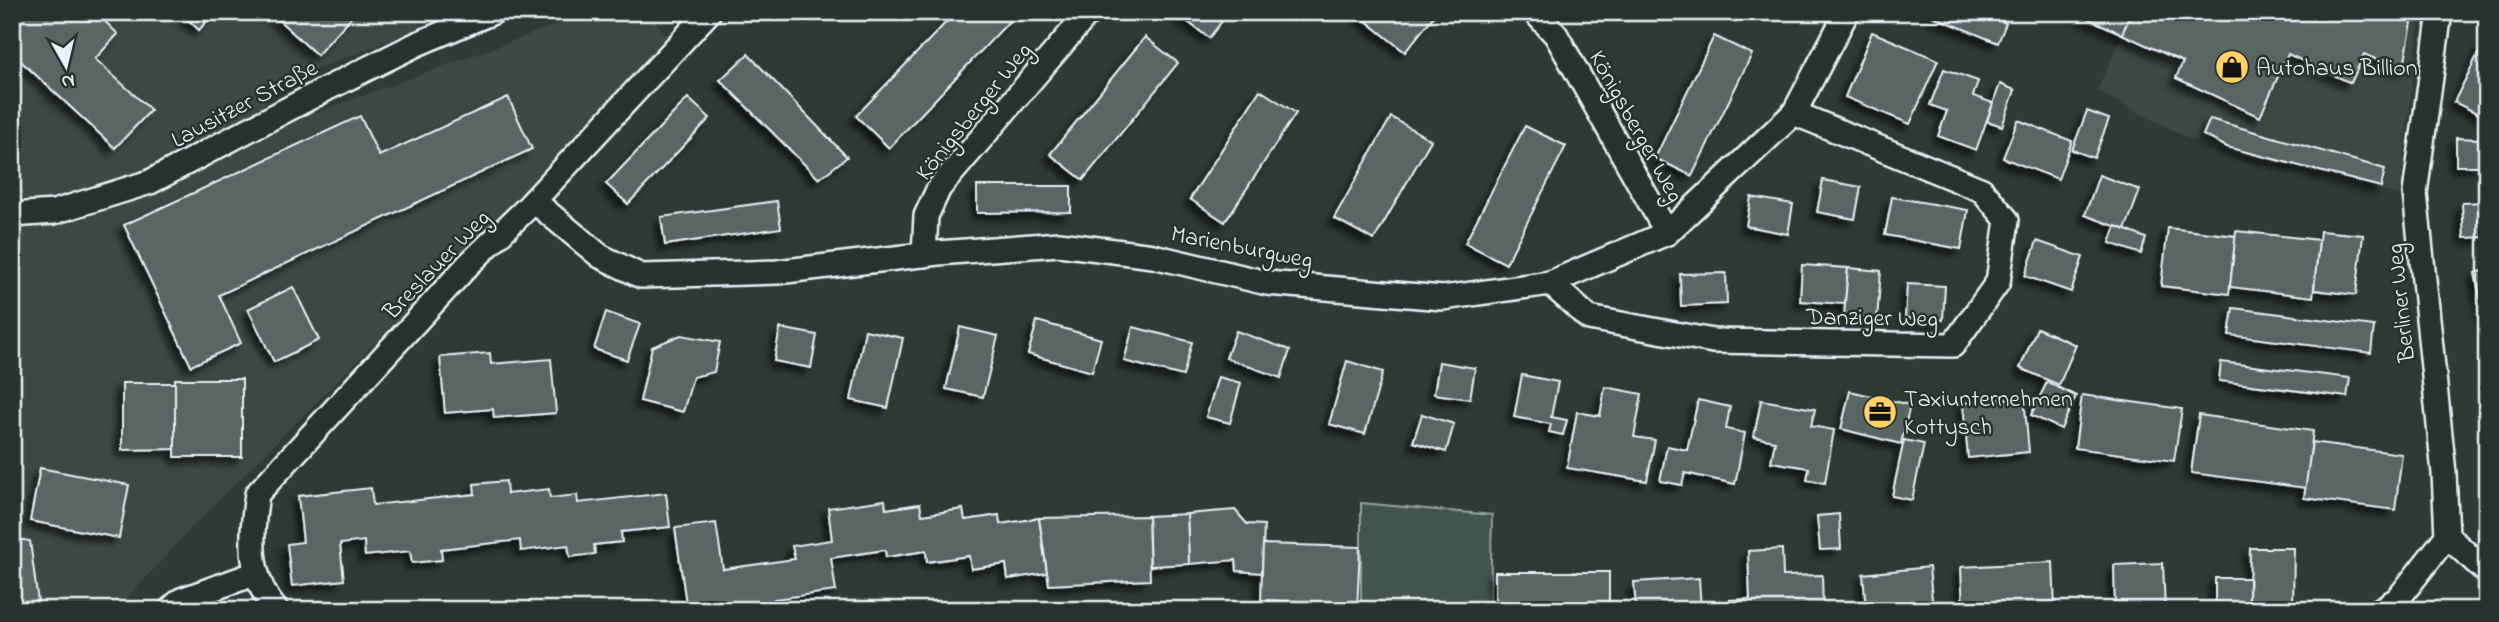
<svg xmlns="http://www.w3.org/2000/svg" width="2499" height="622" viewBox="0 0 2499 622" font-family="'Indie Flower',sans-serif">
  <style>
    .built { fill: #3b4843 }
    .green { fill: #45524e; stroke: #96a2a3; stroke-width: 2 }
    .building { fill: #596563; stroke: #e8f1f8; stroke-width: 2; filter: url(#shadow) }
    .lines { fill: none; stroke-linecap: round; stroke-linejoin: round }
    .street-casing { stroke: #e8f1f8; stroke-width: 28 }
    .street { stroke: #26332d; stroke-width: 23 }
    .labels { text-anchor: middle; stroke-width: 5; stroke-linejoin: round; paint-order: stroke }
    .poi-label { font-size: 24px; fill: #e8f1f8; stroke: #26332d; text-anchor: start }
    .street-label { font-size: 24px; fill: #e8f1f8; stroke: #26332d }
  </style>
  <defs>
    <filter id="shadow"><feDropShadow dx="-6" dy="6" stdDeviation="3.5" flood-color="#0009"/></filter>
  </defs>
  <rect width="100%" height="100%" fill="#2e3b35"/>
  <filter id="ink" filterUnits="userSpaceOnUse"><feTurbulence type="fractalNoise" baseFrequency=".0143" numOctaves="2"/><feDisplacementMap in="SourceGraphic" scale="14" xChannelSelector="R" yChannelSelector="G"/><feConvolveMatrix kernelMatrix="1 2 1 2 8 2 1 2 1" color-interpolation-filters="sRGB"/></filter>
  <g filter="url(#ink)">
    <g class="built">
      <path d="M12,12h400l9,16 -165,65 32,30 303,-111h57l25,31 -480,483 -77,84h-104z"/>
      <path d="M2132,12h288l-20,183 -197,-49 -106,-55z"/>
    </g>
    <path class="green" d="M1361,503l131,12 -2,95h-129z"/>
    <g class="building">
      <path d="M12,12h83l23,22 -23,25 56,51 -36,38 -103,-95z"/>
      <path d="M180,12h35l-16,18z"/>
      <path d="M270,12h86l-39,43z"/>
      <path d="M956,12h62l-129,136 -33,-32z"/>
      <path d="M1175,12h54l-20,26z"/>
      <path d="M1355,12h82l-32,40z"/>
      <path d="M1923,12h57l26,11 -8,20z"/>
      <path d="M2074,12h58l-10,22z"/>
      <path d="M2132,12h282l-11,59 -39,-17 -13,29 -63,-29 -28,63 -84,-39 7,-16 -61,-28z"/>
      <path d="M1872,32l66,28 -28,64 -65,-27z"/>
      <path d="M1714,36l38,18 -60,122 -37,-18z"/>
      <path d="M2487,36v82l-33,-16z"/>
      <path d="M1145,37l33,26 -95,117 -33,-26z"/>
      <path d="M748,54l99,103 -28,22 -99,-99z"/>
      <path d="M1944,69l34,12 -5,15 20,7 -17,47 -38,-14 9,-25 -17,-6z"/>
      <path d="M2000,84l15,6 -13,36 -15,-5z"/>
      <path d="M1260,90l36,23 -71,109 -35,-23z"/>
      <path d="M508,97l24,52 -313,146 22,48 -50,23 -67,-141 236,-109 19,40z"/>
      <path d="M688,98l22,20 -82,86 -22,-20z"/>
      <path d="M2087,111l22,8 -15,39 -22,-8z"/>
      <path d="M1391,117l40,23 -57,100 -40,-22z"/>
      <path d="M2210,119l175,50 -4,18 -154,-40 -24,-12z"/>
      <path d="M2018,120l54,21 -14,38 -55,-21z"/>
      <path d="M1525,126l41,20 -60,118 -41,-21z"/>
      <path d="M2456,138l24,1v27h-24z"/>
      <path d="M2099,175l41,15 -15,40 -40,-15z"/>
      <path d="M1823,180l38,7 -6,32 -38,-7z"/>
      <path d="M977,186h94v26l-94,1z"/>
      <path d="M1751,197l42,7 -5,30 -42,-8z"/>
      <path d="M1892,197l76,13 -7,39 -76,-14z"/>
      <path d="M777,201l4,27 -116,17 -4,-28z"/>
      <path d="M2487,202v35l-23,1 -2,-35z"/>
      <path d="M2116,226l30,12 -5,16 -31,-11z"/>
      <path d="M2168,228l68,8 -7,58 -68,-8z"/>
      <path d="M2236,231l83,9 -6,57 -83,-10z"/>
      <path d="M2320,231l43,4 -7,60 -42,-5z"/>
      <path d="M2037,241l46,16 -12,35 -46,-16z"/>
      <path d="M1802,265l46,3 -3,36 -45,-3z"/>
      <path d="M1848,268l33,3 -4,48 -33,-3z"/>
      <path d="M2487,270v60l-12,-57z"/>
      <path d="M1726,273l1,31 -46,2 -1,-32z"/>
      <path d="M1907,284l38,2 -2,34 -38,-2z"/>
      <path d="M293,287l26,53 -45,22 -26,-53z"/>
      <path d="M2233,308l141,18 -3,27 -142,-18z"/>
      <path d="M606,312l34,12 -13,36 -33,-11z"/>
      <path d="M1037,321l64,18 -9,33 -64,-18z"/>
      <path d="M960,327l38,9 -15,61 -37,-8z"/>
      <path d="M1133,327l59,15 -9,34 -59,-15z"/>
      <path d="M780,328l37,7 -6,33 -37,-7z"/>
      <path d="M2037,328l39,17 -17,40 -39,-17z"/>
      <path d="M865,330l38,8 -15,70 -37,-8z"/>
      <path d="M1236,331l54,19 -9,28 -55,-20z"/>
      <path d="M681,335l39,7 -6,30 -21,5 -10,35 -43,-11 12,-54z"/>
      <path d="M490,353l1,11 60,-5 5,54 -62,5 -1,-9 -48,4 -5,-56z"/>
      <path d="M1347,361l36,11 -18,62 -36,-10z"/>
      <path d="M1439,362l36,6 -5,31 -36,-5z"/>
      <path d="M2221,362l129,16 -3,19 -128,-16z"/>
      <path d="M1522,375l36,7 -7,35 16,3 -4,15 -14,-3 2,-8 -37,-7z"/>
      <path d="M1218,377l23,6 -11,40 -24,-6z"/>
      <rect x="175" y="379" width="67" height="78"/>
      <path d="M2047,382l29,14 -15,33 -30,-14z"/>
      <path d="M122,383h53v66l-53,1z"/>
      <path d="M1605,387l37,7 -8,43 21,3 -8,41 -80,-13 10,-56 23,4z"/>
      <path d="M1850,391l60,14 -9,39 -60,-15z"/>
      <path d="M2082,395l100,14 -8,52 -99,-13z"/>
      <path d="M2024,397l5,55 -61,6 -5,-55z"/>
      <path d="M1698,400l32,7 -4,22 19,4 -10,51 -50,-11 -3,12 -22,-4 7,-35 20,4z"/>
      <path d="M1761,400l54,9 -4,17 23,4 -9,53 -18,-3 2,-12 -38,-6 4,-21 -21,-4z"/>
      <path d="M1422,414l32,10 -8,28 -33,-10z"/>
      <path d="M2199,415l114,16 -7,57 -115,-15z"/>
      <path d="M1904,440l20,4 -12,56 -20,-4z"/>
      <path d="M2312,442l90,12 -7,56 -91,-12z"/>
      <path d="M40,468l89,17 -10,53 -89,-17z"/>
      <path d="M506,481l1,13 42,-5 1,9 27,-3 1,8 88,-10 4,34 -49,5 1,10 -28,3 1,9 -25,3 -2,-12 -47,6 -1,-11 -79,9 1,11 -30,3 -2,-12 -45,5 -1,-15 -24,3 4,36 -52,6 -5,-42 16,-2 -5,-46 73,-8 2,17 102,-11 -1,-10z"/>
      <path d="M885,500l1,9 34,-5 2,11 41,-6 2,11 34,-5 1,9 39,-6 8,55 -39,6 -2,-15 -35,5 -2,-13 -42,6 -1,-11 -40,6 -1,-7 -54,8 5,33 -62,8 1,11h-88l-12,-82 41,-5 7,46 72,-10 -3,-13 40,-6 -4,-32z"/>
      <path d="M1235,510l12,14 17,1 -2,48 -25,-2 -1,-11 -47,4 -2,-50z"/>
      <path d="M1187,514l2,50 -39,2 -2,-50z"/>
      <path d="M1839,514l2,35 -21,1 -3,-34z"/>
      <path d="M1148,516l2,64 -101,5 -10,-67z"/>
      <path d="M12,538l18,3 9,69h-27z"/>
      <path d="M1263,544l97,3 -3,63h-49v-8l-47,-2z"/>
      <path d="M2250,548h44l-1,59 -44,-1z"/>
      <path d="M1782,549l1,27 39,-1 1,35h-94v-10l21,-1 -2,-48z"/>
      <path d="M2053,562l2,48h-92l-2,-43z"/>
      <path d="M2163,563l2,47h-50l-1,-45z"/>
      <path d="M1929,567l4,43h-67l-3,-36z"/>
      <rect x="1495" y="572" width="114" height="38"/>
      <path d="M1699,578l2,32h-65l-2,-28z"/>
      <rect x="2215" y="578" width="34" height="32"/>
    </g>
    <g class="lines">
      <g class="street-casing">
        <g id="street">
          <path d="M1535,12l21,23 111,198"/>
          <path d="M2440,12l-25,181 29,280 3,63 40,36"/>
          <path d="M534,201l66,55 41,20 136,-4 161,-19 121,-9 94,12 114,27 176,15 107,-15 117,-50 127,-120 53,-101"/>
          <path d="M12,215l42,-3 96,-30 176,-93 91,-45 76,-32"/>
          <path d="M924,255l2,-39 13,-28 150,-176"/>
          <path d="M1550,283l39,35 124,23 240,4 45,-63 9,-62 -25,-30 -188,-77"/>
          <path d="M170,610l11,-10 73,-26"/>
          <path d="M276,610c-29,-34 -25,-75 -19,-116l211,-229 59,-57 182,-196"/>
          <path d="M2380,610l18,-11 49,-63"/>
        </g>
      </g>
      <use href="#street" class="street"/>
    </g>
  </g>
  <defs>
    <g id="shop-disc" transform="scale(1.75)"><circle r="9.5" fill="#ffd166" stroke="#26332d"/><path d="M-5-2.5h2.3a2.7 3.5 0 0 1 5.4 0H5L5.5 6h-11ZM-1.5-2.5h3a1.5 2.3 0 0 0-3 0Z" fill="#111"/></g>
    <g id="office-disc" transform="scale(1.75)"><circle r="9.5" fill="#ffd166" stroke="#26332d"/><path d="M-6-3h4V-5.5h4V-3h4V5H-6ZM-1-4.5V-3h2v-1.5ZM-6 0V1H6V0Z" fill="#111"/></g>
  </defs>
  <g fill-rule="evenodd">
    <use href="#shop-disc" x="2232" y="67"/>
    <use href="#office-disc" x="1880" y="412"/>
  </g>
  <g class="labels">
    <g class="poi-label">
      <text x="2256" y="75">Autohaus Billion</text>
      <text x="1904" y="406">Taxiunternehmen<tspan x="1904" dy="28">Kottysch</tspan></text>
    </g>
    <g class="street-label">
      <text transform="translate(244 103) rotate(-28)" y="8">Lausitzer Straße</text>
      <text transform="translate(973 111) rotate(-51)" y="8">Königsberger Weg</text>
      <text transform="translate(1637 126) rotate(61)" y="8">Königsberger Weg</text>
      <text transform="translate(1242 246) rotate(11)" y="8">Marienburgweg</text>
      <text transform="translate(436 264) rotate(-46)" y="8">Breslauer Weg</text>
      <text transform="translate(2400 303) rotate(-96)" y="8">Berliner Weg</text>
      <text transform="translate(1872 317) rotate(1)" y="8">Danziger Weg</text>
    </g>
  </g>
  <rect width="2499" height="622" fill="none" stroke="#26332d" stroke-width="42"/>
  <rect x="21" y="21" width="2457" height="580" fill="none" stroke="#e8f1f8" stroke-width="2.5" filter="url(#ink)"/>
  <g transform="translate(66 66) rotate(172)" stroke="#26332d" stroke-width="5" paint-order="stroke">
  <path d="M0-5L12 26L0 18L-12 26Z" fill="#e8f1f8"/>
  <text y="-10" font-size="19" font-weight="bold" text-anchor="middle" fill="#e8f1f8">N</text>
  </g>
</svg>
